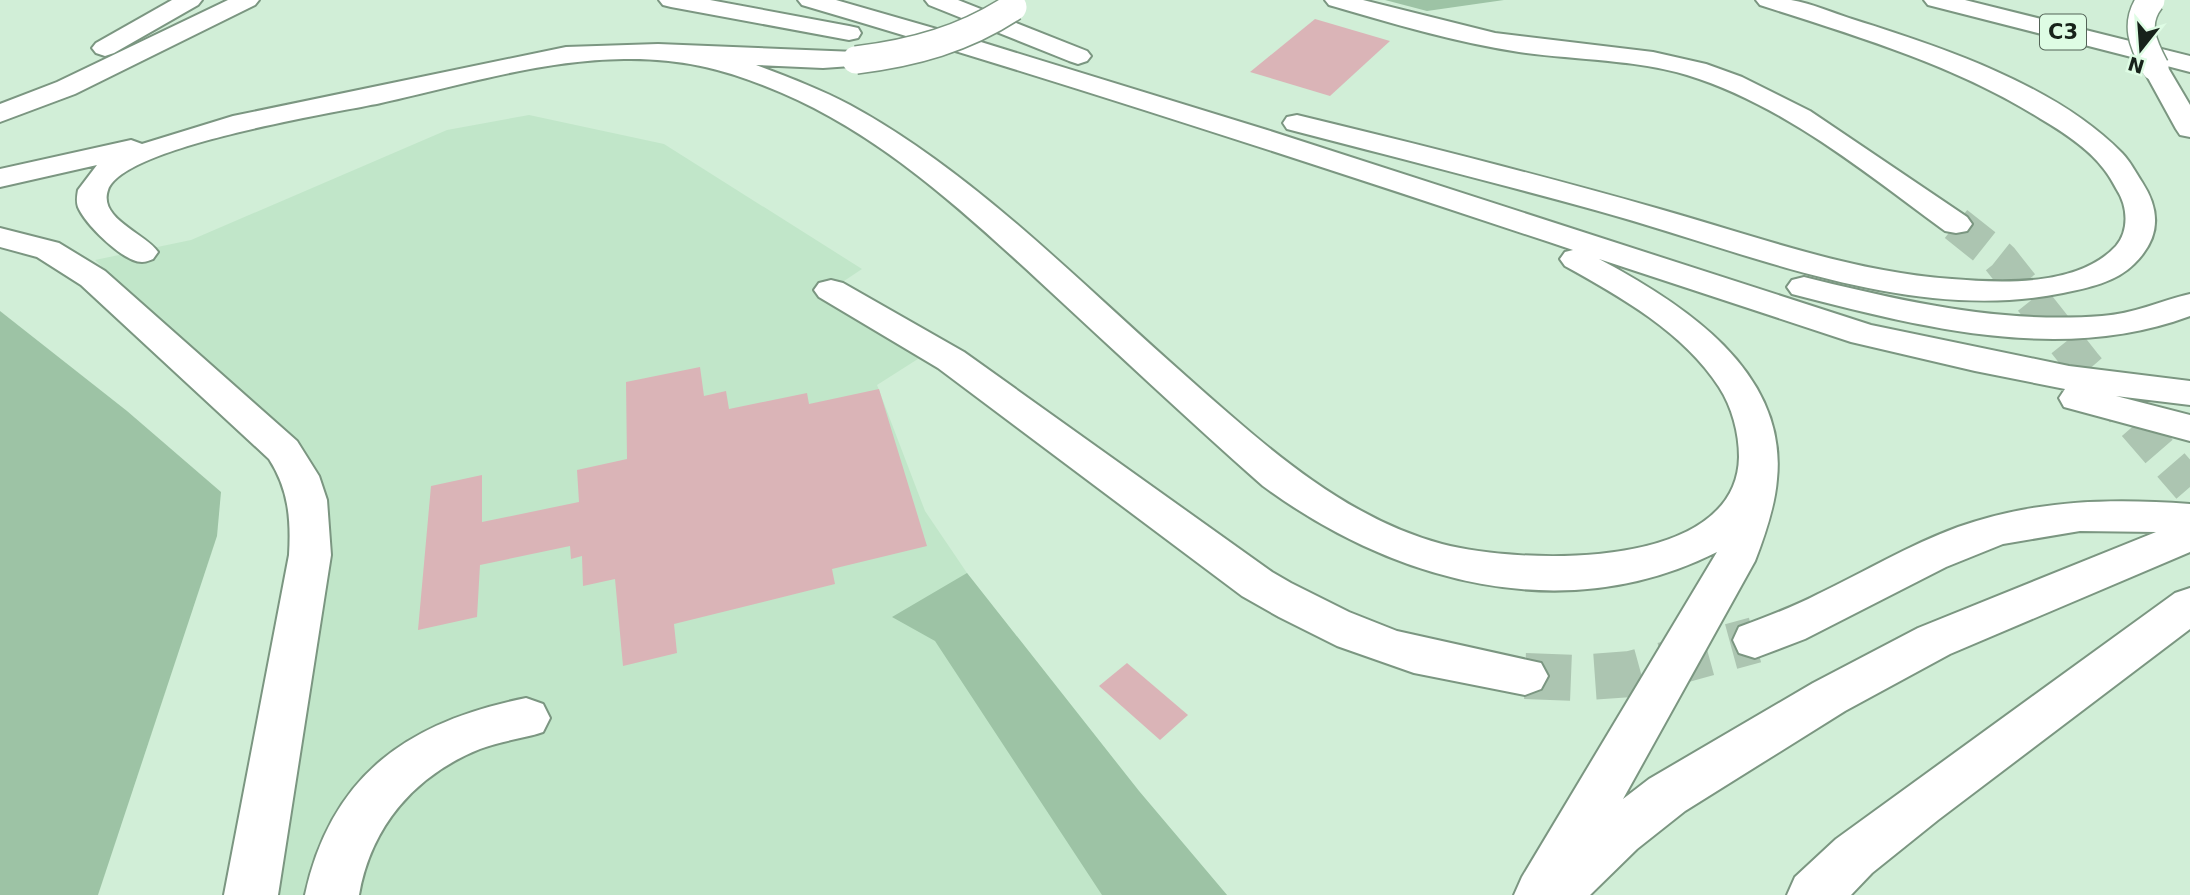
<svg xmlns="http://www.w3.org/2000/svg" width="2190" height="895" viewBox="0 0 2190 895" font-family="'DejaVu Sans',sans-serif">
  <style>
    .built { fill: #c1e6c9 }
    .green { fill: #9dc3a5 }
    .building { fill: #dab4b7 }
    .lines { fill: none; stroke-linecap: round; stroke-linejoin: round }
    .street-tunnel { stroke: #acc5b1; stroke-width: 36; stroke-dasharray: 36 18; stroke-linecap: butt }
    .highway-tunnel { stroke: #acc5b1; stroke-width: 46; stroke-dasharray: 46 24; stroke-linecap: butt }
    .street-casing { stroke: #7b9681; stroke-width: 4 }
    .secondary-casing { stroke: #7b9681; stroke-width: 4 }
    .highway-casing { stroke: #7b9681; stroke-width: 4 }
    .street { fill: #fff; fill-rule: evenodd }
    .secondary { fill: #fff; fill-rule: evenodd }
    .highway { fill: #fff; fill-rule: evenodd }
    .highway-bridge-casing { stroke: #7b9681; stroke-width: 30; stroke-linecap: butt }
    .highway-bridge { stroke: #fff; stroke-width: 27 }
    .labels { text-anchor: middle; stroke-width: 6; stroke-linejoin: round; paint-order: stroke }
    .shield { fill: #defce4; stroke: #536357; stroke-width: 2 }
    .shield-label { font-size: 21px; font-weight: bold; fill: #17221a }
  </style>
  <rect width="100%" height="100%" fill="#d1eed7"/>
  <path class="built" d="M529,115l135,29 198,125 -30,20 100,61 -55,35 48,126 42,62 172,218 88,104h-948l-12,-26 43,-407 -215,-202 96,-20 256,-110z"/>
  <g class="green">
    <path d="M1385,0h119l-77,11z"/>
    <path d="M0,311l127,100 94,81 -4,44 -119,359h-98z"/>
    <path d="M967,573l172,218 88,104h-125l-167,-254 -43,-24z"/>
  </g>
  <g class="building">
    <path d="M1315,19l75,22 -60,55 -80,-24z"/>
    <path d="M700,367l4,29 22,-5 3,18 78,-16 2,11 70,-15 48,157 -95,23 3,15 -161,40 3,29 -54,13 -8,-87 -32,7 -1,-30 -11,3 -1,-13 -90,19 -3,52 -59,13 13,-144 51,-11v47l97,-20 -2,-32 50,-11 -1,-77z"/>
    <path d="M1127,663l61,52 -28,25 -61,-54z"/>
  </g>
  <g class="lines">
    <path class="street-tunnel" d="M1956,224l44,35 83,105 107,123"/>
    <path class="highway-tunnel" d="M1525,676l50,2 56,-4 124,-34"/>
    <g class="street-casing">
      <path id="street" d="M1325,0h38l132,33 158,19 53,12 36,13 68,34 157,106 5,7 -5,7 -11,2 -11,-2c-81,-59 -161,-126 -258,-156 -54,-16 -112,-15 -168,-23 -65,-10 -128,-29 -190,-47z"/>
    </g>
    <g class="secondary-casing">
      <path id="secondary" d="M228,0h31l-4,5 -180,89 -75,28v-18l57,-22z"/>
    </g>
    <g class="highway-casing">
      <g id="highway">
        <path d="M172,0h30l-4,5 -84,48 -9,3 -9,-3 -4,-5 4,-5z"/>
        <path d="M659,0h51l139,26 9,2 3,5 -3,5 -9,2 -178,-33 -8,-2z"/>
        <path d="M798,0h38l132,38 299,92 604,195 198,41 121,15v24l-74,-9 74,19v26l-126,-34 -5,-9 6,-9 -90,-18 -124,-29 -252,-83c83,44 189,112 178,220 -2,27 -12,56 -22,82l-132,238 26,-20 164,-96 105,-55 238,-96 -76,-1 -77,13 -57,23 -141,72 -50,19 -16,-5 -6,-13 6,-13c27,-10 54,-20 79,-33 46,-22 91,-49 140,-67 76,-27 152,-29 232,-23v48l-240,102 -105,57 -160,100 -48,38 -47,46h-76l8,-18 195,-325c-153,77 -323,30 -454,-66 -76,-67 -150,-137 -225,-206 -77,-71 -158,-145 -256,-187 -53,-23 -99,-35 -158,-34 -83,1 -162,26 -243,44 -47,10 -258,43 -273,87 -10,29 37,43 50,62l-5,7c-3,1 -7,3 -11,3 -19,0 -57,-38 -64,-55 -2,-6 -1,-11 0,-17l19,-25 -97,22v-18l131,-29 11,4 91,-28 333,-69 92,-3 198,8 9,3 4,5 -4,5 -42,3 -67,-3c32,12 64,24 94,40 125,68 231,179 337,272 76,67 155,140 255,167 76,20 295,29 297,-87 0,-24 -7,-50 -20,-70 -36,-55 -98,-90 -154,-121l-5,-7 5,-7 8,-2c-256,-85 -512,-169 -771,-245z"/>
        <path d="M925,0h33l129,51 4,5 -4,5 -9,3 -9,-3 -140,-56z"/>
        <path d="M1756,0c12,0 24,0 35,0 20,3 42,13 61,19 89,28 204,66 270,134 8,8 14,20 20,29 19,29 18,57 -8,82 -18,18 -46,24 -71,29 -154,32 -321,-43 -468,-83 -102,-28 -205,-54 -308,-81l-4,-6 4,-6 10,-2c120,29 240,59 359,93 97,27 194,64 296,71 50,4 126,8 164,-33 13,-15 12,-39 1,-56 -4,-7 -8,-15 -14,-22 -15,-20 -40,-36 -62,-49 -86,-54 -185,-83 -281,-114z"/>
        <path d="M1924,0h41l225,56v16l-23,-6 23,39v32l-10,-2 -4,-6 -34,-62 5,-6 -219,-56z"/>
        <path d="M0,228l59,15 46,28 192,170 22,35 8,24 4,55 -53,340h-54l65,-340c2,-35 0,-65 -20,-96l-188,-174 -44,-28 -37,-10z"/>
        <path d="M1804,277c97,24 197,47 298,39 31,-2 58,-15 88,-22v22c-128,48 -270,11 -398,-22l-5,-7 5,-7z"/>
        <path d="M831,280l12,3 121,69 308,220 19,11 58,29 48,19 144,32 7,13 -7,13 -16,6 -111,-22 -77,-27 -58,-29 -37,-21 -304,-228 -119,-71 -5,-7 5,-7z"/>
        <path d="M2190,588v41l-252,191 -66,53 -21,22h-64l8,-18 41,-38 339,-246z"/>
        <path d="M526,698l17,6 7,14 -7,14c-21,7 -43,9 -63,17 -65,26 -109,77 -121,146h-54c26,-121 105,-174 221,-197z"/>
      </g>
    </g>
    <use href="#street" class="street"/>
    <use href="#secondary" class="secondary"/>
    <use href="#highway" class="highway"/>
    <g class="highway-bridge-casing">
      <g id="highway-bridge">
        <path d="M2151,0c-18,23 -8,44 4,67"/>
        <path d="M856,60c57,-7 109,-21 157,-53"/>
      </g>
    </g>
    <use href="#highway-bridge" class="highway-bridge"/>
  </g>
  <g class="labels">
    <rect class="shield" x="2040" y="14.5" width="46" height="35" rx="5"/>
    <g class="shield-label">
      <text x="2063" y="39">C3</text>
    </g>
  </g>
  <g transform="translate(2141 49) rotate(197)" stroke="#defce4" stroke-width="5" paint-order="stroke">
  <path d="M0-5L12 26L0 18L-12 26Z" fill="#17221a"/>
  <text y="-10" font-size="19" font-weight="bold" text-anchor="middle" fill="#17221a">N</text>
  </g>
</svg>
